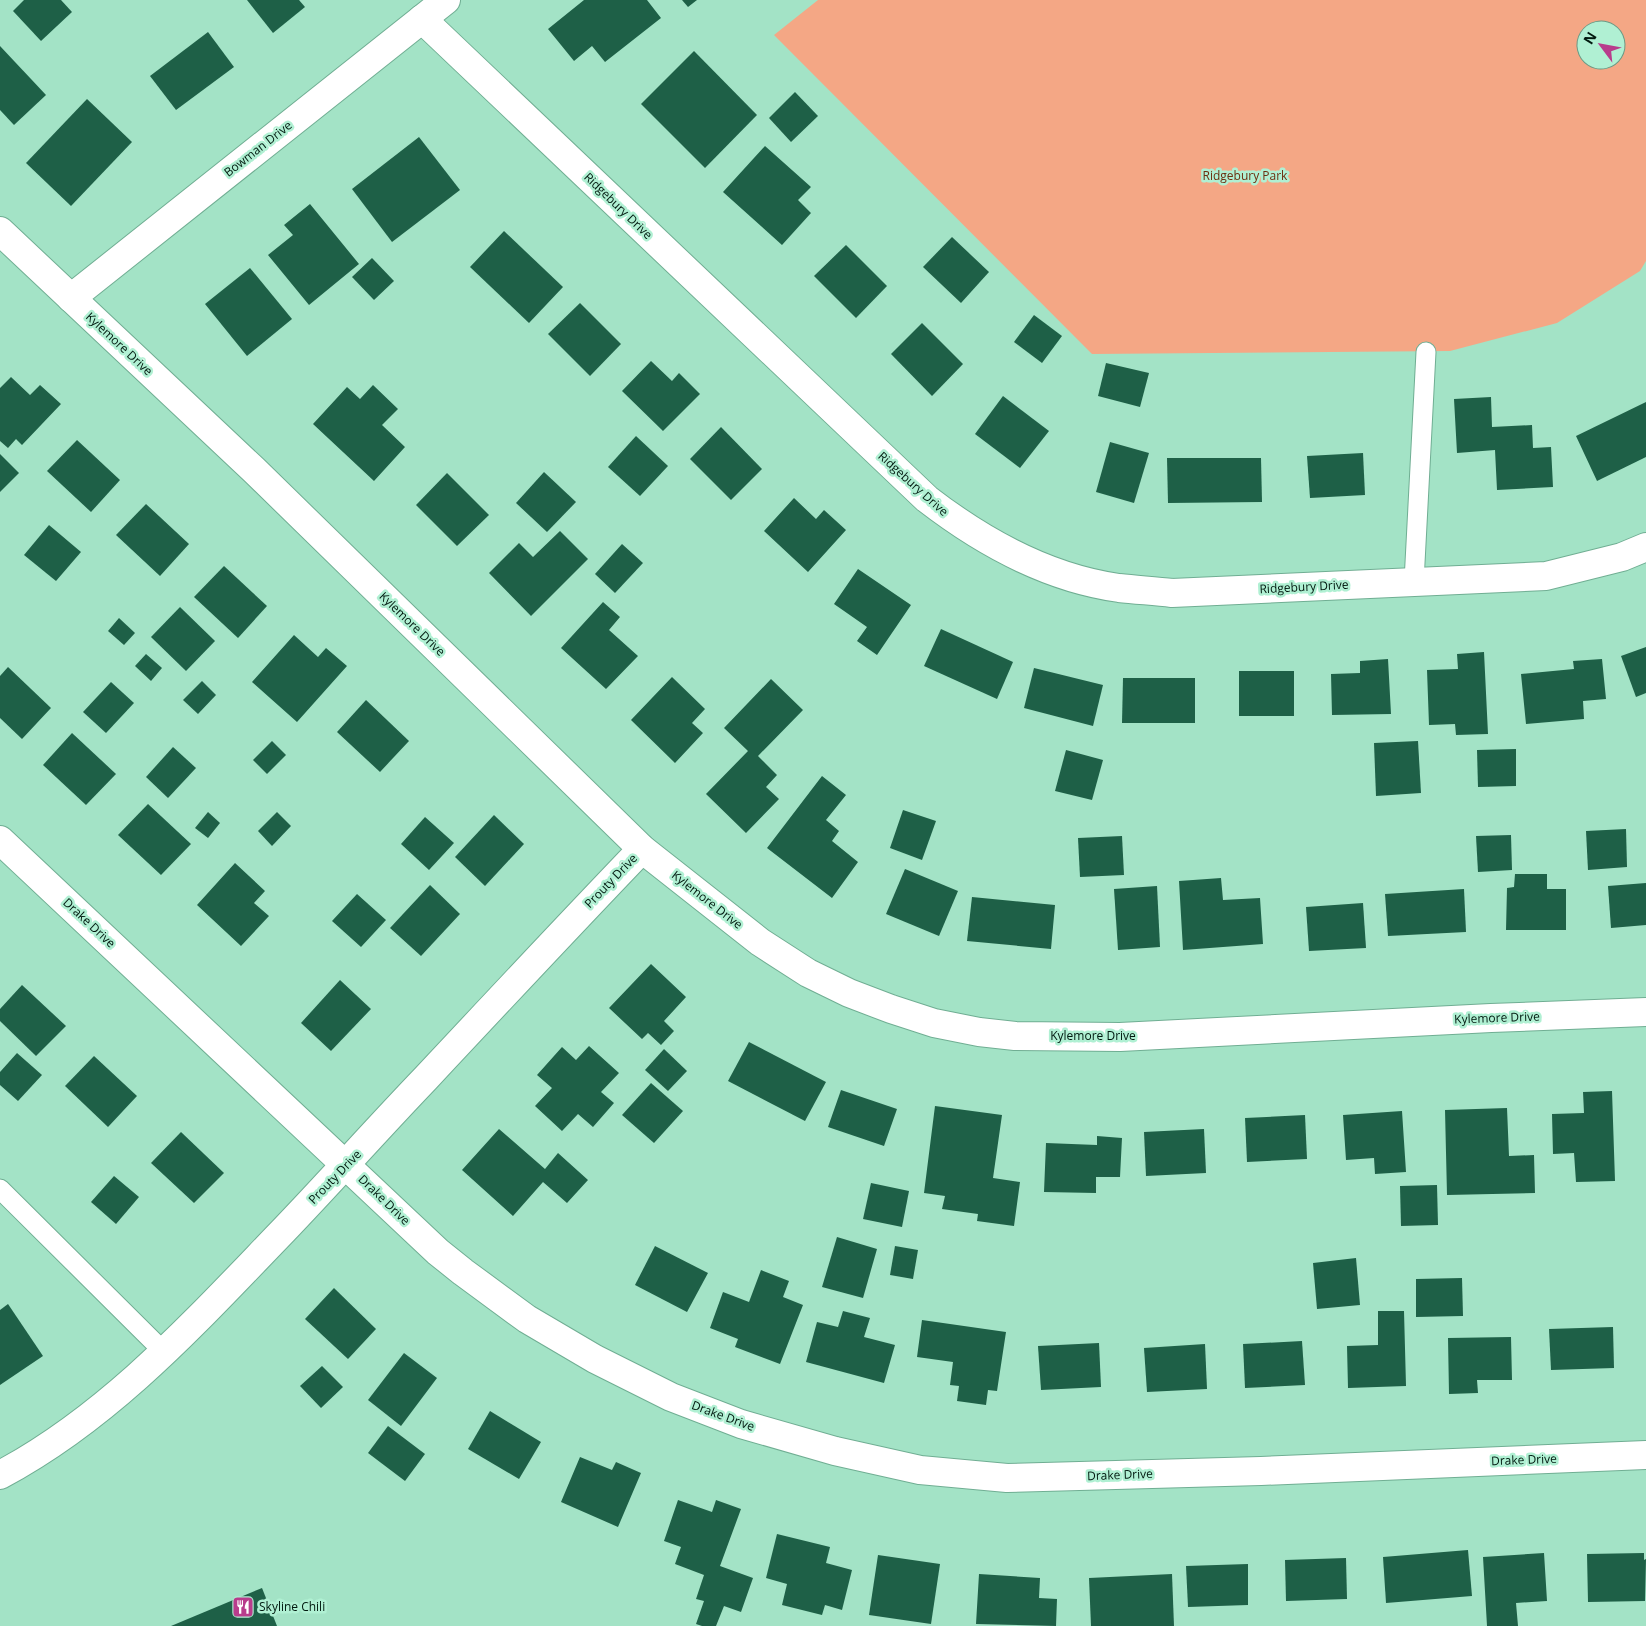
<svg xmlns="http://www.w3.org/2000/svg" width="1646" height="1626" viewBox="0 0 1646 1626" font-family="'Open Sans',sans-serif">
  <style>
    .green { fill: #f4a785; fill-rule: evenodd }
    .building { fill: #1e6047 }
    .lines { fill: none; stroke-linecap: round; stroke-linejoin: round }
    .service-casing { stroke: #70ae93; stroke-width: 21 }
    .minor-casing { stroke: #70ae93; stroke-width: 30 }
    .service { stroke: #fff; stroke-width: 19 }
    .minor { stroke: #fff; stroke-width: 28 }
    .labels { text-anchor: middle; stroke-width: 5; stroke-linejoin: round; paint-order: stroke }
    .street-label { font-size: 12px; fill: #01190f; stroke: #b0f0d3 }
    .park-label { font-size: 12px; fill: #6c2f10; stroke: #b0f0d3 }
    .poi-label { font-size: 12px; fill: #01190f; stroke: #b0f0d3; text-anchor: start }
  </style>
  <rect width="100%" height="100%" fill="#a3e3c6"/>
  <path class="green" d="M818,0h828v261l-6,10 -83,52 -107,28 -358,3 -318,-319zM1586,30h30v30h-30z"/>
  <g class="building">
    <path d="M24,0h37l11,12 -31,29 -28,-30z"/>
    <path d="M247,0h52l6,7 -32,26z"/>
    <path d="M584,0h63l14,18 -56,44 -13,-16 -18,15 -26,-32z"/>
    <path d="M682,0h15l-9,7z"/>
    <path d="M208,32l26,35 -58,43 -26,-34z"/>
    <path d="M0,46l46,49 -32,30 -14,-15z"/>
    <path d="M694,51l63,64 -52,53 -64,-64z"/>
    <path d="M795,92l23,24 -27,26 -22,-24z"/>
    <path d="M87,99l45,43 -61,64 -45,-43z"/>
    <path d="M419,137l41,53 -68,52 -40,-53z"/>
    <path d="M765,146l46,41 -13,13 13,13 -29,32 -59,-53z"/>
    <path d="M310,204l49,60 -50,41 -41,-50 25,-20 -9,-10z"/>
    <path d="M504,231l59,56 -34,36 -59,-56z"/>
    <path d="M952,237l37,35 -28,31 -38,-36z"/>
    <path d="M846,245l41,41 -31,32 -42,-42z"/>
    <path d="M372,258l22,23 -20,19 -22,-23z"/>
    <path d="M250,268l42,51 -45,37 -42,-52z"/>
    <path d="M580,303l41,41 -31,32 -42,-42z"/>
    <path d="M1034,315l28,21 -20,27 -28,-21z"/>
    <path d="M922,323l41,41 -31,32 -41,-42z"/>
    <path d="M651,361l21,20 7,-8 21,21 -37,37 -41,-40z"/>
    <path d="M1106,363l43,10 -9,34 -42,-11z"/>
    <path d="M11,377l19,18 10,-10 21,19 -39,41 -6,-6 -8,9 -8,-7v-53z"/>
    <path d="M373,385l25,24 -16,16 23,22 -31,34 -61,-57 34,-37 13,12z"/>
    <path d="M1003,396l46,35 -29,37 -45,-34z"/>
    <path d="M1491,397l1,30 40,-2 1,23 18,-1 2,40 -56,3 -2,-40 -38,3 -3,-54z"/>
    <path d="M1646,402v55l-49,24 -21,-45z"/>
    <path d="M721,427l41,42 -31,31 -41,-41z"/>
    <path d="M636,436l32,30 -28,30 -32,-29z"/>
    <path d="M77,440l43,40 -29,32 -44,-41z"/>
    <path d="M1110,442l39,11 -15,50 -38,-11z"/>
    <path d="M1363,453l2,42 -55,3 -3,-42z"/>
    <path d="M0,454l19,19 -19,19z"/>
    <path d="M1167,458h94l1,44 -94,1z"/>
    <path d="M544,472l32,30 -29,30 -31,-29z"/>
    <path d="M447,473l42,42 -32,31 -41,-41z"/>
    <path d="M794,498l22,21 8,-9 22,20 -38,42 -44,-41z"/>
    <path d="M146,504l43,40 -29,32 -44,-41z"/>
    <path d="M49,525l32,27 -25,29 -32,-26z"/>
    <path d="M560,531l28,28 -57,57 -42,-43 30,-30 14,14z"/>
    <path d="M622,544l21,19 -28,30 -20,-19z"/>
    <path d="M224,566l43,40 -29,32 -44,-41z"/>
    <path d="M858,569l53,36 -34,50 -20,-14 10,-14 -33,-23z"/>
    <path d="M603,602l17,15 -11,13 29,26 -32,33 -45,-41z"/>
    <path d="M180,607l35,34 -29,30 -35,-34z"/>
    <path d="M119,618l16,15 -11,12 -16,-14z"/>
    <path d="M941,629l72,33 -16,37 -73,-33z"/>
    <path d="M294,635l24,22 8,-9 21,18 -50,56 -45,-40z"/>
    <path d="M1646,647v46l-10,4 -15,-41z"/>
    <path d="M1484,652l4,82 -32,1 -1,-11 -26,1 -2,-55 31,-1 -1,-15z"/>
    <path d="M146,654l16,14 -11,13 -16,-15z"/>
    <path d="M1388,659l3,55 -59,1 -1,-41 29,-1v-12z"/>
    <path d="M1602,659l4,40 -23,2 1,18 -58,5 -5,-50 53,-5 -1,-8z"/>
    <path d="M8,667l43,41 -29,31 -22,-21v-42z"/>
    <path d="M1034,668l69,17 -10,41 -69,-18z"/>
    <rect x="1239" y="671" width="55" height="45"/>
    <path d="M672,677l33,32 -13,14 11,10 -28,30 -44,-43z"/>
    <path d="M1123,678h72v45h-73z"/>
    <path d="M771,679l32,31 -45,46 19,19 -11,12 13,12 -33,34 -40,-39 42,-43 -24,-23z"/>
    <path d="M202,681l14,14 -18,19 -15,-14z"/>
    <path d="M111,682l23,21 -28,30 -23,-21z"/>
    <path d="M366,700l43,41 -29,31 -43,-40z"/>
    <path d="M72,733l44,41 -30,31 -43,-40z"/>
    <path d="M272,741l14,14 -19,19 -14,-14z"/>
    <path d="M1418,741l3,52 -45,3 -2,-53z"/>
    <path d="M173,747l23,21 -28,30 -22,-21z"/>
    <path d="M1516,749v37l-38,1 -1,-37z"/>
    <path d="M1066,750l37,10 -11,40 -37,-9z"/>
    <path d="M822,776l24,19 -20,25 13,11 -7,10 26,21 -26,36 -65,-50z"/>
    <path d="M148,804l43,40 -30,31 -43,-40z"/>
    <path d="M903,810l33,11 -14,39 -32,-12z"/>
    <path d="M208,812l12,11 -12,15 -13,-10z"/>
    <path d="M277,812l14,14 -19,20 -14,-15z"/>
    <path d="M494,815l30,29 -39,42 -30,-29z"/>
    <path d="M425,817l29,26 -25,27 -28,-26z"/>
    <path d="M1626,829l1,38 -39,3 -2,-39z"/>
    <path d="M1511,835l1,35 -34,2 -2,-36z"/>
    <path d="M1122,836l2,39 -44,2 -2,-39z"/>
    <path d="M235,863l30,28 -11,12 15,13 -28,30 -44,-41z"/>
    <path d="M905,869l53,22 -19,45 -53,-22z"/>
    <path d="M1515,874h32v15h19v41h-60l1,-42 7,-1z"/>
    <path d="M1221,878l2,22 37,-2 3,46 -80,6 -4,-69z"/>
    <path d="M1646,883v42l-35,3 -3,-42z"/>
    <path d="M430,885l30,29 -39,42 -31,-28z"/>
    <path d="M1157,886l3,61 -42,3 -4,-61z"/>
    <path d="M1464,889l2,43 -78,4 -3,-42z"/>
    <path d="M357,894l29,26 -25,27 -29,-26z"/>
    <path d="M972,897l83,8 -4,44 -84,-8z"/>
    <path d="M1363,903l3,45 -57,3 -3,-44z"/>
    <path d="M651,964l35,33 -22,24 10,10 -13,14 -13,-12 -6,6 -33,-31z"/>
    <path d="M340,980l31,29 -40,42 -30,-28z"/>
    <path d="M22,985l44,41 -30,30 -36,-35v-12z"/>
    <path d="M749,1042l77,40 -21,39 -77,-40z"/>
    <path d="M589,1046l30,27 -18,19 13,11 -21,24 -15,-13 -16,17 -27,-25 17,-18 -15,-13 25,-28 14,13z"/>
    <path d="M664,1049l23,22 -19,20 -23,-21z"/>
    <path d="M17,1053l25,22 -24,26 -18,-16v-13z"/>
    <path d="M94,1056l43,40 -29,31 -43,-41z"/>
    <path d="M651,1083l32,28 -29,32 -32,-28z"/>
    <path d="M841,1090l56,19 -13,37 -56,-19z"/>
    <path d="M1612,1091l3,90 -39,1 -2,-29 -21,1 -1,-40 32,-1 -1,-21z"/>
    <path d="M935,1106l67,9 -9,63 27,4 -6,44 -37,-5 1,-7 -36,-5 3,-13 -21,-3z"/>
    <path d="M1507,1108l2,48 25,-1 1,38 -88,2 -2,-85z"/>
    <path d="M1402,1111l4,61 -31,2 -1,-16 -28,2 -3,-45z"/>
    <path d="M1305,1115l2,44 -60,3 -2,-44z"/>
    <path d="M499,1129l46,40 13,-16 30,27 -21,23 -24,-21 -30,34 -51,-46z"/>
    <path d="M1204,1129l2,44 -60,3 -2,-44z"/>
    <path d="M181,1132l43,41 -30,30 -43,-40z"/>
    <path d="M1097,1136l25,2 -2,39h-24v16l-52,-1 2,-49 51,2z"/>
    <path d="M114,1176l25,21 -23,27 -25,-22z"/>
    <path d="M871,1183l38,8 -7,36 -39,-8z"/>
    <path d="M1437,1185l1,40 -37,1 -1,-40z"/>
    <path d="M837,1237l40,12 -14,49 -41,-11z"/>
    <path d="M655,1246l53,27 -21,39 -52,-27z"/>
    <path d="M895,1246l23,4 -5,29 -23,-4z"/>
    <path d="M1356,1258l4,47 -43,4 -4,-46z"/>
    <path d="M761,1270l28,11 -6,16 20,8 -23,59 -45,-17 3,-8 -28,-11 13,-36 26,10z"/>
    <path d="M1462,1278l1,38 -47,1v-38z"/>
    <path d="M334,1288l42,41 -28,30 -43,-40z"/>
    <path d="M8,1304l35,52 -43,29v-75z"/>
    <path d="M843,1311l27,7 -6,19 31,8 -11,38 -78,-21 11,-40 21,5z"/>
    <path d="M1378,1311h26l2,75 -58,2 -1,-42 31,-1z"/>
    <path d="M922,1320l84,12 -9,59 -9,-1 -2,15 -29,-4 2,-15 -9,-1 3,-23 -36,-5z"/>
    <path d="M1613,1327l1,41 -63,2 -2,-41z"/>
    <path d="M1511,1337l1,43h-35l1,13 -29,1 -1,-56z"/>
    <path d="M1302,1341l3,44 -60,3 -2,-44z"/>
    <path d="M1099,1343l2,44 -60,3 -3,-44z"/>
    <path d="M1205,1344l2,45 -60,3 -3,-44z"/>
    <path d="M404,1353l33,25 -36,48 -33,-26z"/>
    <path d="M322,1366l21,21 -22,21 -21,-22z"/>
    <path d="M490,1411l51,31 -22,37 -51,-30z"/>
    <path d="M388,1426l37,28 -20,27 -37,-28z"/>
    <path d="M580,1457l32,13 4,-8 25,11 -23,54 -57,-25z"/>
    <path d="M678,1500l34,12 4,-12 25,9 -21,57 33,12 -12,34 -17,-6 -8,20h-14l-6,-2 8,-23 -8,-2 8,-24 -29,-11 6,-17 -17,-6z"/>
    <path d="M777,1534l53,13 -4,16 26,7 -10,40 -17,-5 -3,10 -40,-10 5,-21 -21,-6z"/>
    <path d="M1468,1550l4,46 -86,7 -3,-46z"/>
    <path d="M1544,1553l3,48 -31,2 2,23h-31l-4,-69z"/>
    <path d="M1644,1553v7l2,-1 -1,42 -57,1 -1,-48z"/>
    <path d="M878,1555l62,9 -9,60 -62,-9z"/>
    <path d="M1346,1558l1,41 -61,2 -1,-41z"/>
    <path d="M1248,1564v41l-60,2 -2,-41z"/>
    <path d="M979,1574l61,4 -1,20 18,1 -1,27 -80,-2z"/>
    <path d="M1172,1574l2,52h-83l-2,-48z"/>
    <path d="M262,1588l15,38h-106z"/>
  </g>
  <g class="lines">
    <g class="service-casing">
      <g id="service">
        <path d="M1414,582l12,-230"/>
        <path d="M0,1189l164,163"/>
      </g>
    </g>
    <g class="minor-casing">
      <g id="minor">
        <path d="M422,19l505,480c57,44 120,79 192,89 18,2 36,3 53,5l374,-17 76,-19 24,-10"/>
        <path d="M0,231l254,239 388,379 118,93 48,31 41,20 42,16 43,14 45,9 36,4 105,1 371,-19 155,-6"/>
        <path d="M71,298l375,-298"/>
        <path d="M0,840l438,412 25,20 64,47 68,40 76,38 70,27 94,27 85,19 87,8 254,-7 385,-16"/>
        <path d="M0,1475c111,-59 197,-155 283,-244 48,-50 94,-102 142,-152 72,-77 144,-154 217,-230"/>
      </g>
    </g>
    <use href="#service" class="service"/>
    <use href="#minor" class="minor"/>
  </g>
  <defs>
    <g id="restaurant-square" transform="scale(1.125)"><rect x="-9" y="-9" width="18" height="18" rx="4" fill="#b83c8c" stroke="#b0f0d3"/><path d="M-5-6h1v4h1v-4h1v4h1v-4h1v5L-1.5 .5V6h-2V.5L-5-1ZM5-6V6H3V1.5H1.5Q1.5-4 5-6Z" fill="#fff"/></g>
  </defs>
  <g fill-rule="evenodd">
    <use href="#restaurant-square" x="243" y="1607"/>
  </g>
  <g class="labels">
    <g class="street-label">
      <text transform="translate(258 149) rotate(-38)" y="4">Bowman Drive</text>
      <text transform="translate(618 206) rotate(44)" y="4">Ridgebury Drive</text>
      <text transform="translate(119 344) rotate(43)" y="4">Kylemore Drive</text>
      <text transform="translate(913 484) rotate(42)" y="4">Ridgebury Drive</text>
      <text transform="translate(1304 587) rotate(-3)" y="4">Ridgebury Drive</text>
      <text transform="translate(412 624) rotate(44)" y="4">Kylemore Drive</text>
      <text transform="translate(611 881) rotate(-46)" y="4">Prouty Drive</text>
      <text transform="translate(707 900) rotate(38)" y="4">Kylemore Drive</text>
      <text transform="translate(89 923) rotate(43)" y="4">Drake Drive</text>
      <text transform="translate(1497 1018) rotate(-2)" y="4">Kylemore Drive</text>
      <text x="1093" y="1040">Kylemore Drive</text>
      <text transform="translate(335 1177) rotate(-46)" y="4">Prouty Drive</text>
      <text transform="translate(384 1200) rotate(44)" y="4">Drake Drive</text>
      <text transform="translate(723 1416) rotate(20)" y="4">Drake Drive</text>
      <text transform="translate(1524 1460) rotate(-2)" y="4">Drake Drive</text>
      <text transform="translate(1120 1475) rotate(-2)" y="4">Drake Drive</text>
    </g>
    <g class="park-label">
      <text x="1245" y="180">Ridgebury Park</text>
    </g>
    <g class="poi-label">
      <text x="259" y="1611">Skyline Chili</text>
    </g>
  </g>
  <g transform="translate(1601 45) rotate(302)"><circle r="24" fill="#b0f0d3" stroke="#6a9a85"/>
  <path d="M0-4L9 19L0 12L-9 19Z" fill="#b83c8c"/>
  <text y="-8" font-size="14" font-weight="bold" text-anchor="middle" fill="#01190f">N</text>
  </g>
</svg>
